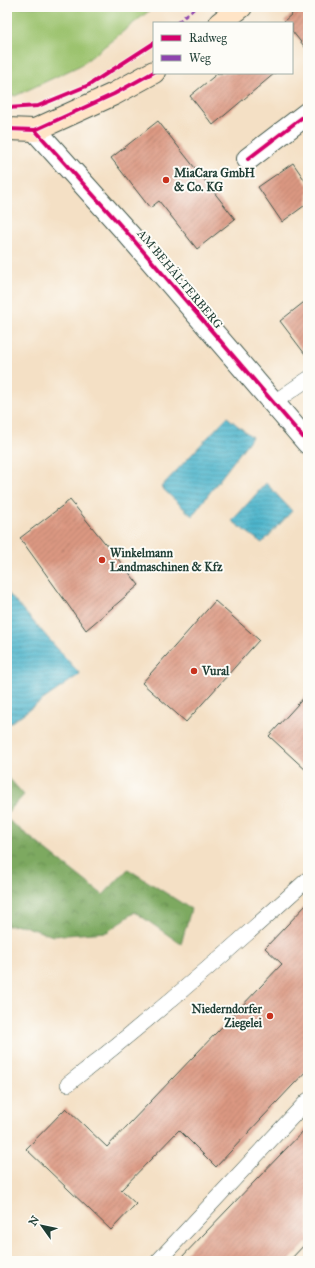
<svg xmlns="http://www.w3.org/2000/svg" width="315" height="1268" viewBox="0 0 315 1268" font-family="'IM FELL Great Primer',serif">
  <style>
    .green { fill: #9cc36e; stroke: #5e8051 }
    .forest { fill: url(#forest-crowns); stroke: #4e734a }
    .water { fill: url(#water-rules); stroke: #367980 }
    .building { fill: url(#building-hatch) }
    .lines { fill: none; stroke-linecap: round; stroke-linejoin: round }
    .service-casing { stroke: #3f554a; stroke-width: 16 }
    .minor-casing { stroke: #3f554a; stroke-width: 24 }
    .tertiary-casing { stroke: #3f554a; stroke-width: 24 }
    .secondary-casing { stroke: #3f554a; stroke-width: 24 }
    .service { stroke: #fff; stroke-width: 15 }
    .minor { stroke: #fff; stroke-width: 22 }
    .tertiary { stroke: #fff; stroke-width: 22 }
    .secondary { stroke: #ffe4c6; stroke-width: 22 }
    .quiet { stroke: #8e44ad; stroke-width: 3; stroke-dasharray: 6 3; stroke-linecap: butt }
    .cycleway-casing { stroke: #fdfcf7; stroke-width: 6 }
    .cycleway { stroke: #d6006c; stroke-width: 4 }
    .poi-dot { fill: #c8321e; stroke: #fdfcf7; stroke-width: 1.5 }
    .labels { text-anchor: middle; stroke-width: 4; stroke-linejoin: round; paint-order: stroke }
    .poi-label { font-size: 12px; font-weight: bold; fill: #1f3d34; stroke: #fdfcf7; text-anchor: start }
    .street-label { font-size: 12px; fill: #1f3d34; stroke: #fdfcf7 }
  </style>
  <defs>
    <pattern id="forest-crowns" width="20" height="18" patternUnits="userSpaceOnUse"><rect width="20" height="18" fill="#7da961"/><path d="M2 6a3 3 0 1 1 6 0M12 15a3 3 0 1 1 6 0" fill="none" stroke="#668b51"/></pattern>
    <pattern id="water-rules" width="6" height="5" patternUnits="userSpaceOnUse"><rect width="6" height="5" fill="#4eb5cc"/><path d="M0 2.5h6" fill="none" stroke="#4094a6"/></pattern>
    <pattern id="building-hatch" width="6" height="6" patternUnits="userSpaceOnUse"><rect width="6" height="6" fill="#dc9882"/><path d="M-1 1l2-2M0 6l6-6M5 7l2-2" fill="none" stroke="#b27d6b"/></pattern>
  </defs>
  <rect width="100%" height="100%" fill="#fdfcf7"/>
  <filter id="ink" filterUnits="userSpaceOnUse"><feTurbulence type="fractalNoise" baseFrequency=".025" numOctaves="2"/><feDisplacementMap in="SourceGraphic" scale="8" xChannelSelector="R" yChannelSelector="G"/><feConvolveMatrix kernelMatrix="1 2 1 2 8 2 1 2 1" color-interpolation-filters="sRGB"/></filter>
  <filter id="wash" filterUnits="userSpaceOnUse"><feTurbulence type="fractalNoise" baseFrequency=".012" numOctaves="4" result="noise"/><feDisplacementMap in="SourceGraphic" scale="16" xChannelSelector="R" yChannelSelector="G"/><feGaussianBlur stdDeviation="0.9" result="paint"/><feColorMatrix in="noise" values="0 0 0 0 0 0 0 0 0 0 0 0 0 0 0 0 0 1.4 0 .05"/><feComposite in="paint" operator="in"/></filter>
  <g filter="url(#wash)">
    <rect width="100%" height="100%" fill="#f4e0c5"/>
    <path class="green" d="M7,7h147l-73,58 -66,31 -8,-3z"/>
    <g class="forest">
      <path d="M7,776l17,19 -17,18z"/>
      <path d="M7,819l96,76 25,-26 63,40 -10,35 -46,-32 -28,20 -54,4 -32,-11 -14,1z"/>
    </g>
    <g class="water">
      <path d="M227,417l25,20 -60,79 -31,-29z"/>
      <path d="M266,483l26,28 -30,32 -30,-22z"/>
      <path d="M7,592l73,82 -73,51z"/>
    </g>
    <g id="blocks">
      <g class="building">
        <path d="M300,7h8v44l-16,-20v-8h-6l-2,-2z"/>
        <path d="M218,73h57l-62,52 -23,-29z"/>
        <path d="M158,121l77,98 -38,30 -38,-48 -9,7 -39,-50z"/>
        <path d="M293,163l15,22v18l-26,19 -24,-35z"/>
        <path d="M308,299v59l-28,-37z"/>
        <path d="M70,500l69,85 -53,45 -66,-92z"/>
        <path d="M215,601l44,39 -73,82 -44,-39z"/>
        <path d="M308,693v79l-39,-36z"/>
        <path d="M308,903v166l-92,98 -37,-37 -58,60 15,14 -25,26 -85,-81 40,-41 41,39 175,-183 -17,-16z"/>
        <path d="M308,1126v115l-19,20h-111z"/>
      </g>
    </g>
  </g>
  <g filter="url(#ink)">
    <use href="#blocks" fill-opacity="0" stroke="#3f554a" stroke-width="1"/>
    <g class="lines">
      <g class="service-casing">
        <g id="service">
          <path d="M273,403l35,-24"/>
          <path d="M68,1084c83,-65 162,-134 240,-205"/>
          <path d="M158,1261l150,-161"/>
        </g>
      </g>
      <g class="minor-casing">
        <path id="minor" d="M248,159l60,-46"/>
      </g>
      <g class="tertiary-casing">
        <path id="tertiary" d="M35,130l96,107 177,206"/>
      </g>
      <g class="secondary-casing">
        <g id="secondary">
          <path d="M220,23l21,-16"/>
          <path d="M7,129l28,1 79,-36 40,-22"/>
        </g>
      </g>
      <use href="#service" class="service"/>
      <use href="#minor" class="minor"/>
      <use href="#tertiary" class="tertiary"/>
      <use href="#secondary" class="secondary"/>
      <path class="quiet" d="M177,23l19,-16"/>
      <g class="cycleway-casing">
        <g id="cycleway">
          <path d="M7,108l31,-2 51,-21 65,-42"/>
          <path d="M7,129l28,1 79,-36 40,-22"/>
          <path d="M35,130l96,107 177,206"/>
          <path d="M248,159l60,-46"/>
        </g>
      </g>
      <use href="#cycleway" class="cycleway"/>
    </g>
  </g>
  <g class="poi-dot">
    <circle cx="166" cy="180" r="4"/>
    <circle cx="102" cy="560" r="4"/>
    <circle cx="194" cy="671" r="4"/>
    <circle cx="270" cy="1016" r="4"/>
  </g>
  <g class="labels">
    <g class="poi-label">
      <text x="174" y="177">MiaCara GmbH<tspan x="174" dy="14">&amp; Co. KG</tspan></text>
      <text x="110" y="557">Winkelmann<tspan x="110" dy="14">Landmaschinen &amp; Kfz</tspan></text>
      <text x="202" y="675">Vural</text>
      <text x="262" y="1013" text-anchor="end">Niederndorfer<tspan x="262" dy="14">Ziegelei</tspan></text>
    </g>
    <g class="street-label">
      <text transform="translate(180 279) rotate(50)" y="4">AM BEHÄLTERBERG</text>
    </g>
  </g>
  <rect width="315" height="1268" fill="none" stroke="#fdfcf7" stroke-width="24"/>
  <rect x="153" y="22" width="140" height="52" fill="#fdfcf7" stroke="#a4b0a9"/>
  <rect x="161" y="35" width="20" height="6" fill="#d6006c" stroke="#a4b0a9"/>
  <text x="189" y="42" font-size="12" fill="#1f3d34">Radweg</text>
  <rect x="161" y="55" width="20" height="6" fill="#8e44ad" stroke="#a4b0a9"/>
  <text x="189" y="62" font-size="12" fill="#1f3d34">Weg</text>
  <g transform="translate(42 1226) rotate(303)" stroke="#fdfcf7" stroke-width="3" paint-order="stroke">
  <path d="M0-3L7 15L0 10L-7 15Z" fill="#1f3d34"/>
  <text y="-6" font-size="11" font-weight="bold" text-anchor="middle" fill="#1f3d34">N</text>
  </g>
</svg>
